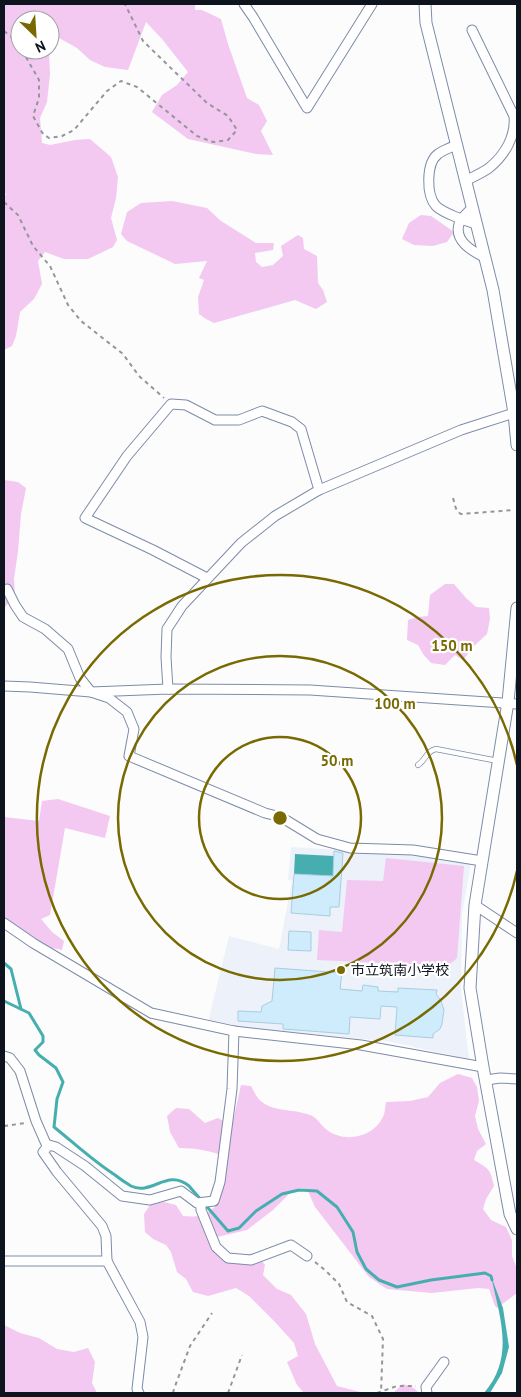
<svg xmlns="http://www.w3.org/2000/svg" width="521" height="1397" viewBox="0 0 521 1397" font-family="'PT Sans','Noto Sans JP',sans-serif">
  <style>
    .built { fill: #edf1f9 }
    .green { fill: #f3c8f1 }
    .water { fill: #47aeb0 }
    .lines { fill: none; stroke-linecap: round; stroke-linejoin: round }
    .stream { stroke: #47aeb0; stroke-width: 3 }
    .building { fill: #ceecfb; stroke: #a8cde0 }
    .service-casing { stroke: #7c8ca8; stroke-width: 6 }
    .minor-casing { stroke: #7c8ca8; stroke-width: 11 }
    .tertiary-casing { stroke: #7c8ca8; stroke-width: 13 }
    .path { stroke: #94969b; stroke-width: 2; stroke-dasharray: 4 4; stroke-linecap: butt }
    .service { stroke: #fff; stroke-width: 4.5 }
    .minor { stroke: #fff; stroke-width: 9 }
    .tertiary { stroke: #fff; stroke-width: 11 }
    .ring { fill: none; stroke: #786a00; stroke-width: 2.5 }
    .poi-dot { fill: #786a00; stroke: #fff; stroke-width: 2 }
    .labels { text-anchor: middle; stroke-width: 4.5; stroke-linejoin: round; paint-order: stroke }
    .poi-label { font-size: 14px; fill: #0e141e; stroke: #fff; text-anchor: start }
    .centre { fill: #786a00; stroke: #fff; stroke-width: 2.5 }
    .ring-label { font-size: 15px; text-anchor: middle; font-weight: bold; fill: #786a00; stroke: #fff; stroke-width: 4.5; stroke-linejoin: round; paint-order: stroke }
  </style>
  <rect width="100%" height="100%" fill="#fcfcfc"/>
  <path class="built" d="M291,847l136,8 44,8 -9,51 -1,76 8,69 -82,-18 -146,-13 -33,-6 21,-86 50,13 13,-68 -4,-1z"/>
  <g class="green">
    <path d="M4,4h191v6h7l19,9 7,25 19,54 12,7 8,16 -6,10 12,24 -17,-1 -68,-15 -36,-27 10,-17 15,-10 11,-13 -26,-33 -16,-17 -18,48 -23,-3 -15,-7 -13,-12 -27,-15v-13h-30v30h29v2l1,22 -3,28 -7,16 2,25 8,2 25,-5 15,-1 21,18 7,20 -2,21 -5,20 6,22 -4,7 -25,12h-24l-19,-7 -7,9 4,23 -8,15 -14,13 -4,24 -4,10 -8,4v-152l2,-4 -2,-2z"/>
    <path d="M172,201l35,7 14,13 35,22h18l-1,7 -18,3 1,9 6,5 11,-2 10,-9 -2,-10 17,-11 5,3 1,11 13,7 1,27 5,7 4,12 -11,7 -21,-9 -81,23 -8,-4 -7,-5 -1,-17 6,-17 -5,-2 8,-17 -32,3 -48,-23 -6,-7 6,-22 14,-9z"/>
    <path d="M421,215l10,1 23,16 -7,10 -14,4 -19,-1 -12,-6 7,-16z"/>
    <path d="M4,480l14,2 8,6 -5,26 -3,37 -4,28 1,17 -11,12z"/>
    <path d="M445,584h9l12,14 10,9 13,1 1,11 -3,15 -12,11 -12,15 -8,-5 -10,10 -14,-2 -8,-9 -5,-9 -11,-5 1,-20 9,-3 11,-1 2,-21z"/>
    <path d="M58,799l52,17 -5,22 -40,-10 -15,87 -9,4 11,13 12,9 -2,9 -10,-2 -48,-29v-102l35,4 3,-20z"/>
    <path d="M386,858l78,8 -7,92 -9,8 -131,-6 2,-30 23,2 5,-52 36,1z"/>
    <path d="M458,1074l14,4 5,9 2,14 -4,15 3,13 8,15 -9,7 -3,9c15,9 16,8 20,26l-8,13 -3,10 8,11 15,7 6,13v16l5,13v24l-20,15 -2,-2 -6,-17 -11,-1 -46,5 -45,-4 -18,-12 -54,-70 -8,-18 -8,-1 -10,6 -16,16 -26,20 -34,8 -3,8c14,12 29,9 46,7l9,12 -2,10 14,14 14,6 15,19 9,30 22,42 27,7h-60l-7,-8 -10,-23 11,-6 -4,-13 -19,-21 -26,-26 -13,-8 -28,8 -15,-4 -7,-13 -9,-7 -6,-20 -5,-7 -13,-6 -8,-7 -1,-18 6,-9 14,-3 12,3 7,11c17,1 20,1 33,-10l11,-49c-16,-6 -31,-9 -48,-9l-9,-16 -3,-16 9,-8 13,1 16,14 13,-5 14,8 9,-41 10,1c3,5 6,13 11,16 13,10 33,7 48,13 7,2 11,11 17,15 17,13 46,8 56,-13 2,-4 2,-10 3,-15l24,-1 18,-4 12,-14z"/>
    <path d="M4,1325l16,8 19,5 18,11 17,3 14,-4 7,14 -3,21 5,10h-93z"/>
    <path d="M403,1384l11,4 5,5h-26z"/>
  </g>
  <g class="water">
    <path d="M295,854l39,2 -1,20 -39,-2z"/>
    <path d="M491,1276l12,32 6,39 -7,26 -12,20h-6c31,-36 16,-75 7,-117z"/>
  </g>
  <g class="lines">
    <g class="stream">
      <path d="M4,963l7,6 10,40"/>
      <path d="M4,1001l25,12 14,23v6l-8,8 4,5 17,13 7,14 -6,17 -3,28c20,16 39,34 61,48 5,4 11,8 16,11 21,10 36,-18 58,0l39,45 11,-3 17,-17 26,-17 17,-4 18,1 20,16 16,25 4,20 9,17 13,11 18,7 34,-7 54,-7 6,3 1,4"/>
    </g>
  </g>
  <g class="building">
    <path d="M334,851l9,2 -4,54h-9v9l-39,-3 3,-39 39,2z"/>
    <path d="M289,931l22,1v19l-23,-1z"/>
    <path d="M275,968l67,5 -2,16 22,2 1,-6 15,2v4l20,1v-4l39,2 -1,4 5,7 3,9 -2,14 -2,5 -7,5v4l-38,-3 2,-28 -16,-1 -1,13 -30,-2 -1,17 -66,-5v-5l-45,-3v-10l23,1 1,-6 10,-5z"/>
  </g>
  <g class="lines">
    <g class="service-casing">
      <path id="service" d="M418,765c8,-5 8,-14 18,-16l62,12"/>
    </g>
    <g class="minor-casing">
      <g id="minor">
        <path d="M244,4l9,13 54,91 65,-104"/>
        <path d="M456,145c-6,3 -13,5 -18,9 -12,9 -12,41 -2,52 7,7 30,15 40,18"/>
        <path d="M465,181c8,-4 17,-8 24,-13 16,-13 27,-32 25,-52l-42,-86"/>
        <path d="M472,208c-5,5 -11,10 -13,16 -5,17 13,27 25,33"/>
        <path d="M207,578l-54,-28 -68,-32 42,-62 44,-52 15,1 29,15h24l23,-9 30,11 9,7 18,61"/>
        <path d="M7,589l8,16 8,12 22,12 23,20 12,29 11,14 18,6 18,14 7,17 -5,27 136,57 16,4 36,22 33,9 63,2 69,11"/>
        <path d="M4,686l26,1 61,5 77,-3 142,1 207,14"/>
        <path d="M168,689l-2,-32 1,-28 15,-23 59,-63 34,-27 44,-26 142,-60 56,-18"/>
        <path d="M475,905l42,28"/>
        <path d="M4,923l29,20 118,70 83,18 127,14 122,22"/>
        <path d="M4,1056l6,2 10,13 16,50 11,25"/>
        <path d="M486,1080l14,-2 17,1"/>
        <path d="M201,1203v7l15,37 12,11 23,2 40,-15 16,11"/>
        <path d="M4,1261h103l-1,-25 -4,-10 -45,-54 -14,-20 6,-7 7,2 29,19 37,30 28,4 31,-9 16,12 17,-2 6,-19 12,-93 2,-58"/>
        <path d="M107,1261l33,61 3,15 -6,52 2,4"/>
        <path d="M427,1393l-1,-6 18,-25"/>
      </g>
    </g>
    <g class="tertiary-casing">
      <g id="tertiary">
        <path d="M425,4l1,19 67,267 21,123 3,32"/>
        <path d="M517,608l-9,94 -33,203 -5,83 13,79 27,147 7,15"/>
      </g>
    </g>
    <g class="path">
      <path d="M4,31l9,7 7,9"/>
      <path d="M22,50l17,30v18l-6,18 10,18 6,4 13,-2 12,-6 33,-39 14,-10 16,6 60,49 16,6 15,-2 9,-10 -9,-14 -21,-13 -64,-62 -18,-37"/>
      <path d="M4,202l14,13 15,31 17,20 18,39 13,16 42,33 16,22 25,22"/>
      <path d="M453,498c2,6 2,13 8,16l53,-4"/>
      <path d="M4,1126l22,-3"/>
      <path d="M315,1262l11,9 13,13 8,18 25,14 11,23 -2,54"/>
      <path d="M173,1393l1,-4 16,-43 22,-33"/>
      <path d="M228,1393l14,-38"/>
      <path d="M377,1393l20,-7h19"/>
    </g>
    <use href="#service" class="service"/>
    <use href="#minor" class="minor"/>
    <use href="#tertiary" class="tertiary"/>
  </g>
  <g class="ring">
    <circle cx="280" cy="818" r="81"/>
    <circle cx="280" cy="818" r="162"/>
    <path d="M517 871A243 243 0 1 1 517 765"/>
  </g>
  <circle class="poi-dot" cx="341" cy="970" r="5"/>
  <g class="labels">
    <g class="poi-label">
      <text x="351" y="975">市立筑南小学校</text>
    </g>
  </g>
  <circle cx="280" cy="818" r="8" class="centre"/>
  <g class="ring-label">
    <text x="452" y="651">150 m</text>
    <text x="395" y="709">100 m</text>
    <text x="337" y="766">50 m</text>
  </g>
  <rect width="521" height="1397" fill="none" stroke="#0e141e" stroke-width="10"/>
  <g transform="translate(35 35) rotate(155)"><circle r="24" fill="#ffffff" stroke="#9fa1a5"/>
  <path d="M0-4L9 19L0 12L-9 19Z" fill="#786a00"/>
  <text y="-8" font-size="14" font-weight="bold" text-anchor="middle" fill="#0e141e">N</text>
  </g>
</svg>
